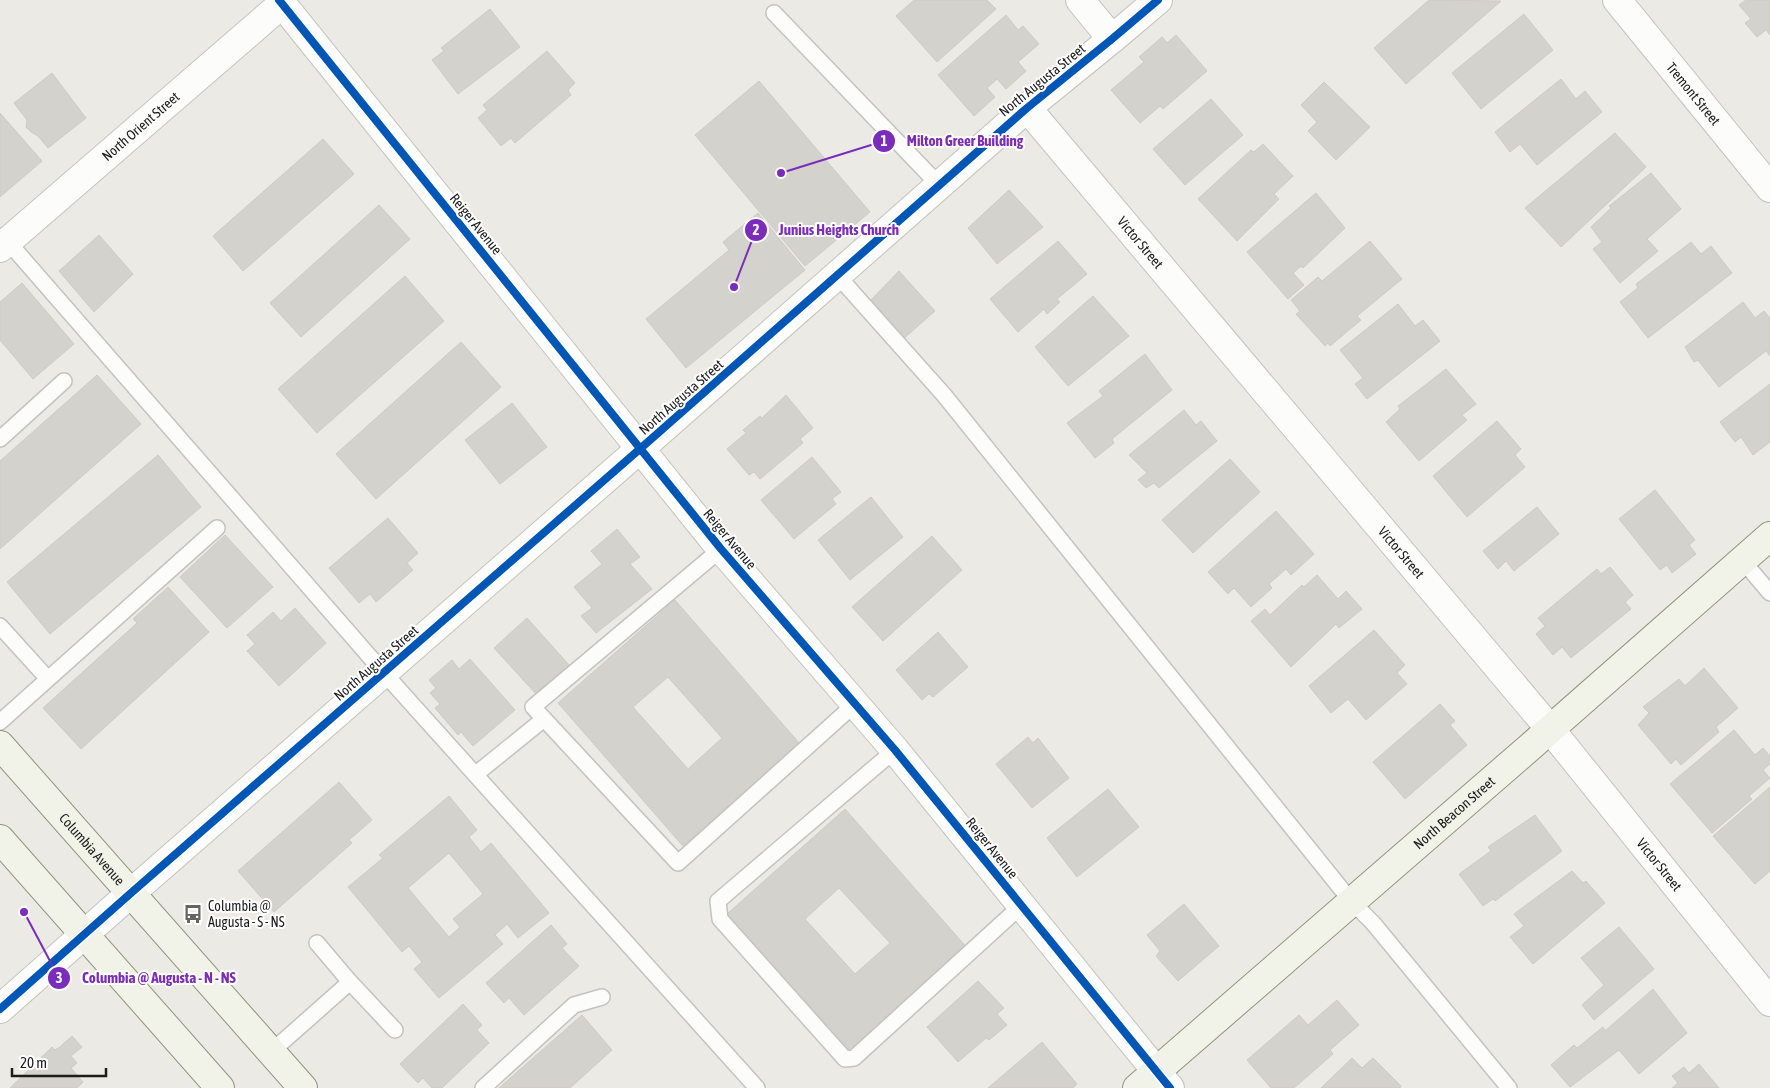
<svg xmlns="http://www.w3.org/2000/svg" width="1770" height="1088" viewBox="0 0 1770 1088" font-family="'Asap Condensed',sans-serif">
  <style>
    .building { fill: #d4d2cc; stroke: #cecbc5; fill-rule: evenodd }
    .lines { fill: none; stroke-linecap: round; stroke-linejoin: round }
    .lane-casing { stroke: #c3c3c0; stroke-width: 18 }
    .street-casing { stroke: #c3c3c0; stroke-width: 30 }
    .secondary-casing { stroke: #8f957c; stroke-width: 30 }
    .lane { stroke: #fcfcfb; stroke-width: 15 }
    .street { stroke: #fcfcfb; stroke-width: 28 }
    .secondary { stroke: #f1f2e8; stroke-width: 28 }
    .cycleway-casing { stroke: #fff; stroke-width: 11 }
    .cycleway { stroke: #0057b8; stroke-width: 8 }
    .labels { text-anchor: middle; stroke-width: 4; stroke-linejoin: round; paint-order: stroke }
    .street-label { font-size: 14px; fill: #1c1c1c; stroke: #fff }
    .poi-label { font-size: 14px; fill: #1c1c1c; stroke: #fff; text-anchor: start }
    .leader { fill: none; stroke: #7b2cbf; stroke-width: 2 }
    .callout-dot { fill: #7b2cbf; stroke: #fff; stroke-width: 2 }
    .mark-label { font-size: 15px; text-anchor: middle; font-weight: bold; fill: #fff }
    .callout-label { font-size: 15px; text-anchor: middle; font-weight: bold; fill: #7b2cbf; stroke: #fff; stroke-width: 4; stroke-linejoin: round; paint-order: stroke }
  </style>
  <rect width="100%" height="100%" fill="#ebeae4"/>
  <g class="building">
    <path d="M914,0h73l9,9 -59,53 -41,-46z"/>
    <path d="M1429,0l72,1 -95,83 -32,-36z"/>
    <path d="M1746,0h24v35l-4,-5 -9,7 -12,-14 6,-4 -12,-14z"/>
    <path d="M490,9l30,38 -62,47 -26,-34 12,-9 -3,-3z"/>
    <path d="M1524,14l29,36 -72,59 -29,-36z"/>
    <path d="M1006,15l12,15 5,-4 16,18 -21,18 8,9 -20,18 -9,-10 -10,9 8,9 -21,19 -36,-41z"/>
    <path d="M1176,35l31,36 -44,38 -3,-3 -20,17 -29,-33 33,-28 -5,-5 23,-20 5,6z"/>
    <path d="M547,51l28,32 -7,7 3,5 -56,48 -4,-5 -10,8 -23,-28 9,-8 -4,-5z"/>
    <path d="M52,73l34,45 -38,30 -10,-12 -7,-4 -5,-5 1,-7 -13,-17z"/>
    <path d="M1561,79l15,20 9,-8 17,21 -65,53 -17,-21 -10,8 -15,-20z"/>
    <path d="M759,81l111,131 -65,54 -110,-131z"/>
    <path d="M1324,82l46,45 -34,33 -28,-29 9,-9 -16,-17z"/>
    <path d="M1211,99l32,36 -58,50 -32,-36z"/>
    <path d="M0,113l42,48 -42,36z"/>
    <path d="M1615,133l31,34 -85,80 -36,-39z"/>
    <path d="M323,139l31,35 -111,97 -30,-35z"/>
    <path d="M1263,144l30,32 -19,18 5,5 -42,42 -39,-42 53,-49 3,2z"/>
    <path d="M1651,173l30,36 -34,30 11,12 -38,32 -27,-34 9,-7 -11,-15 20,-19 -2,-2z"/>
    <path d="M1009,190l34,37 -46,37 -29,-36z"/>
    <path d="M1316,193l29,35 -42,40 -2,-2 -8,7 11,12 -16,14 -41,-47z"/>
    <path d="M379,205l31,34 -109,98 -31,-34z"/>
    <path d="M758,213l47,57 -119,98 -40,-49 83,-69 -6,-8z"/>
    <path d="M99,235l34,39 -39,38 -35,-41z"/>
    <path d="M1058,241l29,33 -30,25 3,3 -13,12 -3,-5 -26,23 -28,-33z"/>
    <path d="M1370,241l32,38 -45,37 4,4 -31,26 -2,-3 -3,3 -29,-32 4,-3 -9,-11 27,-23 4,4z"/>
    <path d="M1691,242l10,12 10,-8 21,27 -84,65 -28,-36 18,-14 -2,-4z"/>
    <path d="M899,271l36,40 -33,29 -34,-37z"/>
    <path d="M405,276l39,45 -127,112 -39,-44z"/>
    <path d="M22,283l52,61 -41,35 -33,-39v-38z"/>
    <path d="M1093,296l36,40 -61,50 -33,-39z"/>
    <path d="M1743,302l12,16 9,-7 6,7v38l-4,-5 -47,36 -21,-27 -4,2 -9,-15z"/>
    <path d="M1398,304l17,22 8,-6 17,21 -73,58 -12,-15 8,-6 -23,-28z"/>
    <path d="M461,342l40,45 -125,112 -40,-45z"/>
    <path d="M1145,354l27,36 -60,49 2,4 -19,15 -28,-35 36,-27 -4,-5z"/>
    <path d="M1446,369l30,35 -14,11 5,5 -48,41 -33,-39 14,-13 -2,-3z"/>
    <path d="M97,375l44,49 -141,125v-88z"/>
    <path d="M1770,384v58l-17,13 -12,-18 -6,5 -15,-20z"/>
    <path d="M786,395l27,33 -13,11 3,4 -43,36 -6,-7 -5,3 -22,-26 19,-16 -3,-3 17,-14 2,2z"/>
    <path d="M512,403l35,44 -47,37 -35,-44z"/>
    <path d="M1184,410l12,15 5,-4 16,20 -58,47 -5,-5 -8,5 -8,-8 9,-7 -18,-18z"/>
    <path d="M1497,421l24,28 -6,6 10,12 -58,50 -34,-41z"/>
    <path d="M158,455l43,52 -151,127 -43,-52z"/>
    <path d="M812,457l29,35 -9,7 4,5 -42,35 -33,-39z"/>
    <path d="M1230,459l30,33 -67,61 -31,-33z"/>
    <path d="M1655,490l40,50 -6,5 7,9 -24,19 -5,-8 -7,5 -41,-51z"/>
    <path d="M871,497l32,40 -53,43 -32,-40z"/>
    <path d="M1537,507l22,27 -45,37 -8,-10 -8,8 -15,-18z"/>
    <path d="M1276,511l38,43 -23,21 -5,-6 -17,15 3,4 -21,19 -17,-19 -6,6 -20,-22z"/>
    <path d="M388,518l30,35 -11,10 6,7 -37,32 -6,-8 -11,9 -30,-35z"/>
    <path d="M617,529l23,28 -10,7 22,25 -56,44 -15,-17 11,-8 -18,-21 28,-23 -11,-13z"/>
    <path d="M225,535l48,52 -46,41 -47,-51z"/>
    <path d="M932,536l30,34 -79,71 -31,-34z"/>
    <path d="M1610,567l23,28 -8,7 6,7 -60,49 -9,-11 -9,8 -17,-21 9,-8 -7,-8 59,-49 4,5z"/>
    <path d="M1317,575l21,24 8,-8 16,18 -23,19 -3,-4 -45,43 -40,-46 14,-12 5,6 32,-30 2,2z"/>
    <path d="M168,587l41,45 -128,117 -38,-41 94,-85 -4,-4z"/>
    <path d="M675,600l125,144 -117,102 -125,-143zM668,677l54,61 -34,31 -55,-62z"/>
    <path d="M295,608l31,35 -47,43 -32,-35 8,-7 -8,-9 26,-23 8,9z"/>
    <path d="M527,618l42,47 -33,29 -42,-46z"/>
    <path d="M1374,630l31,35 -8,8 10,11 -41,36 -18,-21 -17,14 -22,-27z"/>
    <path d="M938,632l30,35 -35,30 -4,-3 -7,6 -26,-30z"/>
    <path d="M470,659l45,51 -42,36 -12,-14 -3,3 -23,-27 5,-4 -10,-11 6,-5 -7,-8 23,-20 7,9z"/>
    <path d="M1704,668l34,40 -22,19 3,5 -38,33 -5,-6 -5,5 -33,-39 11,-12 -6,-6 36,-28 6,7z"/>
    <path d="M1440,704l15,17 -5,4 17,20 -62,54 -32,-37z"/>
    <path d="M1734,730l21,25 8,-7 7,8v8l-7,6 7,8 -21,18 3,3 -40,34 -42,-49z"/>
    <path d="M1028,737l5,6 5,-5 31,40 -37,30 -36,-44z"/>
    <path d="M339,782l33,38 -23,20 3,3 -78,69 -36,-41z"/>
    <path d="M1770,787v84l-15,13 -42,-48z"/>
    <path d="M1108,789l31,38 -62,50 -30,-39z"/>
    <path d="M449,796l28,34 -8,7 12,15 10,-9 58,70 -31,25 -11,-14 -12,11 8,9 -64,54 -25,-29 8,-7 -13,-16 -7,6 -54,-65 35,-29 -4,-3zM449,853l34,41 -30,25 7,8 -11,10 -41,-49z"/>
    <path d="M845,809l123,140 -118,104 -123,-139zM839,888l51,55 -35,31 -50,-55z"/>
    <path d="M1535,815l27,36 -67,50 -2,-2 -10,7 -24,-32 32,-23 -3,-4z"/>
    <path d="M1572,871l11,12 3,-2 19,22 -72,61 -23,-27 14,-11 -10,-12z"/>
    <path d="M1184,904l35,42 -41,35 -22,-25 4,-5 -13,-16z"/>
    <path d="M551,925l16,19 -5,4 17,18 -55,49 -15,-17 -5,5 -18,-20z"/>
    <path d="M1619,927l35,42 -60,51 -12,-15 22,-20 -23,-27z"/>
    <path d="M978,981l26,27 -7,6 10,11 -18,15 -3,-2 -28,24 -31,-35z"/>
    <path d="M1653,989l34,44 -48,41 -20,-24 -49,37 -19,-22 23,-20 3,3 26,-21 2,4z"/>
    <path d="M1337,1000l22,25 -29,25 3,4 -39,34h-23l-24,-28 52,-45 9,10z"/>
    <path d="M463,1004l19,21 -5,5 12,13 -47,45h-10l-9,-10 -5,5 -18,-19z"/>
    <path d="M582,1015l30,35 -42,38h-71z"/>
    <path d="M72,1036l10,11 -11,9 6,7 -6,5 12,14 -6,6h-67l42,-41 3,3 5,-3z"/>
    <path d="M1042,1042l35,42 -4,4h-85z"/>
    <path d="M1352,1058l10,10 11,-10 28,28 -1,2h-79z"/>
    <path d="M1699,1064l20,24h-47l6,-5 -6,-7 12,-9 5,6z"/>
  </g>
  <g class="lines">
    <g class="lane-casing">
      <g id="lane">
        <path d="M774,13l165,172"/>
        <path d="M3,236l381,437 373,415"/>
        <path d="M837,275l107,120 407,506 22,22 136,165"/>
        <path d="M0,439l64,-58"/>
        <path d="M721,549l-188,158 145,156 177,-159"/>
        <path d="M1742,560l28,33"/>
        <path d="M0,626l48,53"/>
        <path d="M0,722l217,-194"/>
        <path d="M895,750l-177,151 2,18 125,140 9,-1 168,-153"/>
        <path d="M476,774l68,-55"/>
        <path d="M350,982l45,48"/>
        <path d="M271,1052l79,-70 -33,-39"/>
        <path d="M483,1088l91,-83 28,-8"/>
      </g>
    </g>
    <g class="street-casing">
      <g id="street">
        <path d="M279,0l442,549 174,201 275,338"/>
        <path d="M1080,0l32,39"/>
        <path id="s1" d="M1617,0l153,188"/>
        <path id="s2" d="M1027,108l523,621 220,273"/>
        <path id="s3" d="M0,248l282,-244"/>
        <path d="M0,1009l131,-116 510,-445 386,-340 85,-69 46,-39"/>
      </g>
    </g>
    <g class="secondary-casing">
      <g id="secondary">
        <path id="s4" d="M0,745l303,343"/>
        <path d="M0,839l220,249"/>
        <path id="s5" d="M1137,1088l393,-341 240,-211"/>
      </g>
    </g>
    <use href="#lane" class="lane"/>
    <use href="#street" class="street"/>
    <use href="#secondary" class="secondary"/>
    <g class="cycleway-casing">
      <g id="cycleway">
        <path d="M279,0l442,549 174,201 275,338"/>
        <path d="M0,1009l131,-116 510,-445 386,-340 85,-69 46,-39"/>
      </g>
    </g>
    <use href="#cycleway" class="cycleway"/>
  </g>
  <defs>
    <g id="bus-bare" transform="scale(1.5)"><path d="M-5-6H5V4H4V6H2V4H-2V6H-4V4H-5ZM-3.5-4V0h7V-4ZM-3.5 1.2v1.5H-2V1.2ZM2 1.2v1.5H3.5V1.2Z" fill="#646462" stroke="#fff" stroke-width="2.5" paint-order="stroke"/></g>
  </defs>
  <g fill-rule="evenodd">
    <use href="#bus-bare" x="193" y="914"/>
  </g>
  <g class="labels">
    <g class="street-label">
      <text transform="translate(1042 80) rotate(-39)" y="5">North Augusta Street</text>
      <text dy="5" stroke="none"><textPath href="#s1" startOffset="121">Tremont Street</textPath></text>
      <text dy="5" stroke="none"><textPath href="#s3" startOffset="186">North Orient Street</textPath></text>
      <text transform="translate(476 224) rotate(51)" y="5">Reiger Avenue</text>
      <text dy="5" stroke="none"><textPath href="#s2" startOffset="176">Victor Street</textPath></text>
      <text transform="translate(681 397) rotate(-41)" y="5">North Augusta Street</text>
      <text transform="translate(730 539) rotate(50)" y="5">Reiger Avenue</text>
      <text dy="5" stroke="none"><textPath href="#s2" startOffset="581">Victor Street</textPath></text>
      <text transform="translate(376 663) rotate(-41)" y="5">North Augusta Street</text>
      <text dy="5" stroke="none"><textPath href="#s5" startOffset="420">North Beacon Street</textPath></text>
      <text transform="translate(992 848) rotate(51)" y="5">Reiger Avenue</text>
      <text dy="5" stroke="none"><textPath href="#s4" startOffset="139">Columbia Avenue</textPath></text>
      <text dy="5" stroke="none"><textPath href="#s2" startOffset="986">Victor Street</textPath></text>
    </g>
    <g class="poi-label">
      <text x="208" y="911">Columbia @<tspan x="208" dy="16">Augusta - S - NS</tspan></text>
    </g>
  </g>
  <path class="leader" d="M781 173L884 141M734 287L756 230M24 912L59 978"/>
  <g class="callout-dot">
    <circle cx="781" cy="173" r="5"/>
    <circle cx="734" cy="287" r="5"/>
    <circle cx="24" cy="912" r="5"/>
    <circle cx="884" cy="141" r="12"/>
    <circle cx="756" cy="230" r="12"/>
    <circle cx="59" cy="978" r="12"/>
  </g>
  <g class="mark-label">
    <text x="884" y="146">1</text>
    <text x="756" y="235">2</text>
    <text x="59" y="983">3</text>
  </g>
  <g class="callout-label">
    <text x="965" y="146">Milton Greer Building</text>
    <text x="839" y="235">Junius Heights Church</text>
    <text x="159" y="983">Columbia @ Augusta - N - NS</text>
  </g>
  <path d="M12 1068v8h94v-8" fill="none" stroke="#1c1c1c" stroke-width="2.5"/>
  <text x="20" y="1068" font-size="15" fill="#1c1c1c" stroke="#ffffff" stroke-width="4" paint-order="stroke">20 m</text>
</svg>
